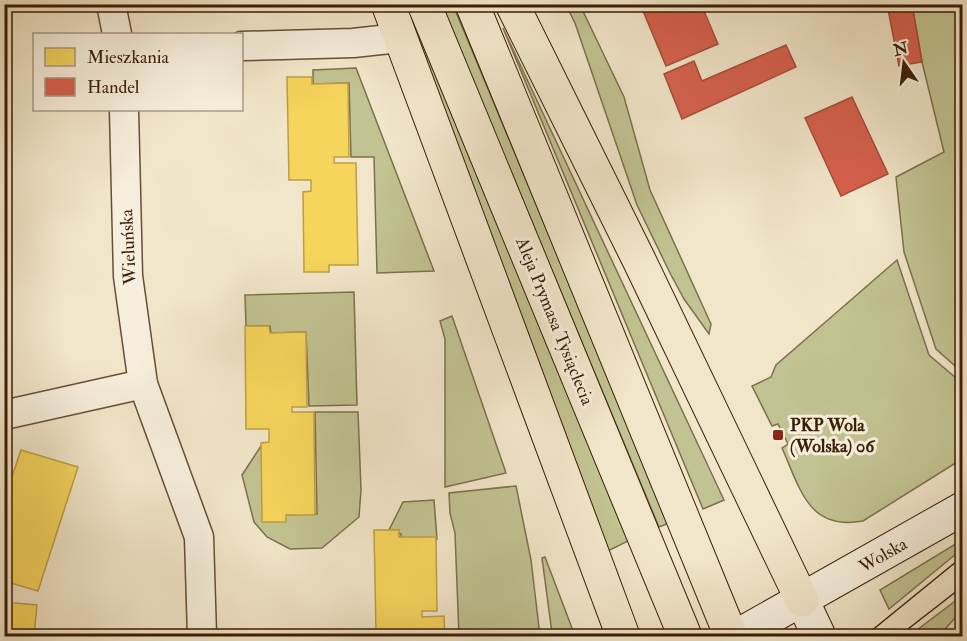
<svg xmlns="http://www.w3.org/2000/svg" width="967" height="641" viewBox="0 0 967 641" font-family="'IM FELL Double Pica',serif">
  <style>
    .green { fill: #c2c392; stroke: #7e704c; stroke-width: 1.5 }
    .homes { fill: #f6d55c; stroke: #be9e42; stroke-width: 1.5 }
    .shops { fill: #d6604d; stroke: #a74c37; stroke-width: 1.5 }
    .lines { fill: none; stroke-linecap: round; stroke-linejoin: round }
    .minor-casing { stroke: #684f36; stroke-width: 31 }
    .secondary-casing { stroke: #3a1d05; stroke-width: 35 }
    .primary-casing { stroke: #3a1d05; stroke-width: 35 }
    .minor { stroke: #f7efdd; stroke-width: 28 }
    .secondary { stroke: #f7efdd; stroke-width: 33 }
    .primary { stroke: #f2e6ca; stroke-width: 33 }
    .tram { stroke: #3a1d05; stroke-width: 1.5 }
    .poi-dot { fill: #8f2418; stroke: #f7efdd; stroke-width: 2 }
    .labels { text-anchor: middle; stroke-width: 6; stroke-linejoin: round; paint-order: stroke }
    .street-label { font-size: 18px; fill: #3a1d05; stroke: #f7efdd }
    .poi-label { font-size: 18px; font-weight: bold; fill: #3a1d05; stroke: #f7efdd; text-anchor: start }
  </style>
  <rect width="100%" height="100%" fill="#f2e6ca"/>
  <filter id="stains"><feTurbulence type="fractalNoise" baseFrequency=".00333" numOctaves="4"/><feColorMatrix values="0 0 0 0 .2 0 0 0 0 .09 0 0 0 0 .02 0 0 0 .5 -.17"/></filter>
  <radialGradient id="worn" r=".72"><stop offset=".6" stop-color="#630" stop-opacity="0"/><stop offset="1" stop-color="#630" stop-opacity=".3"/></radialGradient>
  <g class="green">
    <path d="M403,5h4l223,535 -24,12z"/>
    <path d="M441,5h12l216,518 -10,4z"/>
    <path d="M566,5h14l44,92 26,93 61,134 -2,10 -25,-35 -14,-26 -33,-68 -62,-182z"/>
    <path d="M912,5h50v367l-26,-23 -32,-97 -8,-75 48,-25 -22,-90z"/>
    <path d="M503,28l221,472 -21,9z"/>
    <path d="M356,68l78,203 -57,2 -3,-116h-23l-2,-74 -36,1v-14z"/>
    <path d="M897,260l32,95 33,28v76l-99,62c-55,10 -63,-33 -81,-73l6,-4 -10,-20 -6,2 -20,-40 19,-9 5,-12z"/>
    <path d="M354,292l3,113 -48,1 -3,-74 -35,1 -1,-7h-24l-1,-31z"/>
    <path d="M452,316l54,157 -61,14v-148l-5,-18z"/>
    <path d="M315,412h43l3,78 -2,27 -37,31 -32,1 -23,-12 -13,-15 -12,-47 21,-32 23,72 31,-1z"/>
    <path d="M516,486l15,74 9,76h-81l-4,-103 -5,-20 -1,-20z"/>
    <path d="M434,500l3,39 -36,1v-6h-14l16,-32z"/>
    <path d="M962,540v9l-73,60 -9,-19z"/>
    <path d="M545,557l30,79h-20l-3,-3 -10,-75z"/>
    <path d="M962,596v14l-23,26h-30z"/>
  </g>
  <g class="homes">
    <path d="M287,77h25v7l36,-1 1,74h-15v6h22l2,102h-29v7h-25l-1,-80 8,-1v-11h-22z"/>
    <path d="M245,326h24l1,7 36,-1 1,75h-15v5h22l1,103h-29v7h-24l-1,-79 8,-1v-13h-23z"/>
    <path d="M21,450l57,17 -40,124 -34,-10v-81z"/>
    <path d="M374,530h25v7h37l1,74h-15v6l22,-1 1,20h-46v-3h-23z"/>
    <path d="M4,602l33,3 -3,31h-30z"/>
  </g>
  <g class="shops">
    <path d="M645,4h56l17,40 -52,22 -25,-60z"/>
    <path d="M887,4h25l10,58 -23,4z"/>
    <path d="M786,45l10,22 -114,52 -18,-45 30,-13 8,20z"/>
    <path d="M852,97l36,77 -47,22 -36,-78z"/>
  </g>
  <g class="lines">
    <g class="minor-casing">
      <g id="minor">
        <path d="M111,4l6,30"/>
        <path d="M242,46l111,-3 46,-5"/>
        <path d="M124,110l4,166 15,108"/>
        <path d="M4,415l139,-31 56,153 3,99"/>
      </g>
    </g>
    <g class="secondary-casing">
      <g id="secondary">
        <path d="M802,600l17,36"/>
        <path d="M737,636l225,-127"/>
      </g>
    </g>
    <g class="primary-casing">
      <g id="primary">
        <path d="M388,4l235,632"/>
        <path d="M424,4l261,632"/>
        <path d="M472,4l259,632"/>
        <path d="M512,4l127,256 163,340"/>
      </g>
    </g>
    <use href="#minor" class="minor"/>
    <use href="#secondary" class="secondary"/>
    <use href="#primary" class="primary"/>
    <g class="tram">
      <path d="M865,636l97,-79"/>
      <path d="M899,636l63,-49"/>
    </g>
  </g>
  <rect class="poi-dot" x="772" y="429" width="12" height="12" rx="3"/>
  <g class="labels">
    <g class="street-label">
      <text transform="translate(128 247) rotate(-93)" y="6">Wieluńska</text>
      <text transform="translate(555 321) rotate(68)" y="6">Aleja Prymasa Tysiąclecia</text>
      <text transform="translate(883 555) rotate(-30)" y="6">Wolska</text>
    </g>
    <g class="poi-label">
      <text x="790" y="431">PKP Wola<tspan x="790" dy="21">(Wolska) 06</tspan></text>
    </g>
  </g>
  <rect width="967" height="641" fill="none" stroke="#f2e6ca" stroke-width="24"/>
  <rect x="6" y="6" width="955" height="629" fill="none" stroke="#3a1d05" stroke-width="3"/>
  <rect x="12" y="12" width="943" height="617" fill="none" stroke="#3a1d05" stroke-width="1.5"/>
  <rect x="33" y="33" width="210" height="78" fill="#f7efdd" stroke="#ab9b87" stroke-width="1.5"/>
  <rect x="45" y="48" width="30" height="18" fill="#f6d55c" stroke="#ab9b87" stroke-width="1.5"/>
  <text x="87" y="63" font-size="18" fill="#3a1d05">Mieszkania</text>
  <rect x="45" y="78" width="30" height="18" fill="#d6604d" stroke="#ab9b87" stroke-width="1.5"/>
  <text x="87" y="93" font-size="18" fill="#3a1d05">Handel</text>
  <g transform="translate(904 63) rotate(346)" stroke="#f7efdd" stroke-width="4.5" paint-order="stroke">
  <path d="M0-4.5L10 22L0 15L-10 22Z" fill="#3a1d05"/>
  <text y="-9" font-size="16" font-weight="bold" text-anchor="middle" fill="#3a1d05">N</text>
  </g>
  <rect width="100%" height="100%" filter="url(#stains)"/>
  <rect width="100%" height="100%" fill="url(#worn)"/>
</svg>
